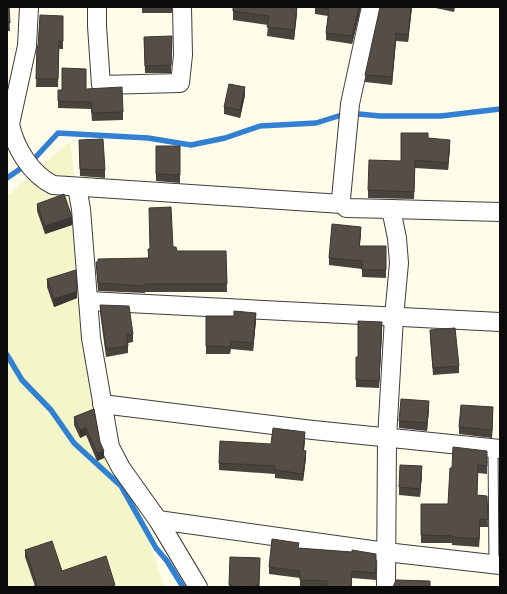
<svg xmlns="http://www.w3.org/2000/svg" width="507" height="594" viewBox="0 0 507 594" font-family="'Crimson Pro',serif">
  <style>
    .farmland { fill: #f4f5c9 }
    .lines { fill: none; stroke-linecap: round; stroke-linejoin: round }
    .stream { stroke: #3280d1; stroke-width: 5.5 }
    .service-casing { stroke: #3e3e3e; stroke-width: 11 }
    .minor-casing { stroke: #3e3e3e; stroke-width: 20 }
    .service { stroke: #fff; stroke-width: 9 }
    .minor { stroke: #fff; stroke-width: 18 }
    .wall { fill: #48433d }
    .shaded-wall { fill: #3b3732 }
    .building { fill: #544e47; stroke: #3b3732 }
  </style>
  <rect width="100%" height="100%" fill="#fffde9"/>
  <path class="farmland" d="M70,141l28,240 66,206h-157v-391z"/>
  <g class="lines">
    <g class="stream">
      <path d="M7,178l26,-18 25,-27 90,5 43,7 34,-7 35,-12 56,-3 32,-10 32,3h61l59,-7"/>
      <path d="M7,355l15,25 29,30 23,33 47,43 35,62 11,13 16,26"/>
    </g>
    <g class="service-casing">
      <path id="service" d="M493,449l1,115"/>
    </g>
    <g class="minor-casing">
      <g id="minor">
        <path d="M29,7l-2,39 -17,78c5,24 21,50 43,61l289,19"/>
        <path d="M97,7v19l4,59 79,-2 3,-28 -1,-48"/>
        <path d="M371,7l-21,97 -9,95 1,5 4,4 45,1 6,29 2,25 -5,54 -7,121 -1,149"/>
        <path d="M77,187l4,22 10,129 19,109 11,21 37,52 40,67"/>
        <path d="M391,209l109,3"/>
        <path d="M88,301l412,21"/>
        <path d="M102,404l211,26 187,19"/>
        <path d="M158,520l228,32 114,13"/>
      </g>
    </g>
    <use href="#service" class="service"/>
    <use href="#minor" class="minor"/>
  </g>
  <g class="wall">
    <path d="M7,7h2l1,24h-3z"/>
    <rect x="142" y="7" width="30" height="6"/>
    <path d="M297,7v6l-3,27 -27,-4 1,-11 -35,-5v-9z"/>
    <path d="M315,7h46l-9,37 -26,-4v-7l2,-17 -13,-2z"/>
    <path d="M412,7l-4,35 -12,-1 -4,44 -27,-3v-7z"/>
    <path d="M431,7h24l-1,5z"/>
    <path d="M63,16v33h-4l-1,38h-22l1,-41h1z"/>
    <path d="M144,37l28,6 -1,30h-26z"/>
    <path d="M86,89l37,23v8l-31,1 -1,-12 -33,-1v-18z"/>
    <path d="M245,95l-5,23 -16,-4v-7z"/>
    <path d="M428,138l22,9 -2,23 -33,-2 -1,31 -46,-1v-8z"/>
    <path d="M79,140l26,30v8l-25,-2z"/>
    <path d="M156,146h24v37l-24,-2z"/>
    <path d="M37,204l35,21 -27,9 -8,-23z"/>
    <path d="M361,235l-2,11h27v32l-24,-1v-8l-33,-4v-7z"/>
    <path d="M173,247l4,4h49l1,41h-82v1l-47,-2 -2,-29 52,-4v-9z"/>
    <path d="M47,279l30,19 -23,9 -7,-20z"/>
    <path d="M100,305l33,29v8l-5,1v10l-22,4 -6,-45z"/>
    <path d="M206,316l50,4 -3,31 -22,-2 -1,5h-24z"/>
    <path d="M382,329l-3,59 -23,-1v-30h2z"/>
    <path d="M430,330l29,36v7l-26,2 -3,-38z"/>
    <path d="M94,409l6,33 4,16 -7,3 -11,-26 -6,3 -6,-13v-8z"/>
    <path d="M429,409l-2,22 -28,-3v-7z"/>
    <path d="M493,415l-1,23 -33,-4v-7z"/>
    <path d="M305,440l-1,10 2,8 -3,23 -28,-3v-4l-56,-4v-7l52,-19z"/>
    <path d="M487,451v23l-9,-1 -1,23h10l1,31h-8l-1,20 -27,-2v-2h-31v-39h27l4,-36z"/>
    <path d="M422,474l-2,23 -21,-2v-8z"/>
    <path d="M299,548l77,6v26l-24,-2v9h-52v-9l-31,-4v-7z"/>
    <path d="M25,550l37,21 53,16 -80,-1 -10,-29z"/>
    <path d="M230,557l30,1 -1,29h-30z"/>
  </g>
  <g class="shaded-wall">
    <path d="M297,7v6l-3,27v-10z"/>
    <path d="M359,7h2l-9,37v-8z"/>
    <path d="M411,7h1l-4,35v-7z"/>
    <path d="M396,33v8l-4,44v-8z"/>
    <path d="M245,87v8l-5,23v-8z"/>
    <path d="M450,140v7l-2,23v-7z"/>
    <path d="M72,217v8l-27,9v-8z"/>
    <path d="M361,227v8l-2,19v-8z"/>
    <path d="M77,291v7l-23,9v-8z"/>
    <path d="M256,313v7l-3,31v-8z"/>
    <path d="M382,322v7l-3,59v-7z"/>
    <path d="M429,401v8l-2,22v-8z"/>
    <path d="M493,407v8l-1,23v-8z"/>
    <path d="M86,428v7l-6,3v-8z"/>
    <path d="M305,432v8l-2,18v-8z"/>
    <path d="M104,451v7l-7,3v-8z"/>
    <path d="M306,451v7l-3,23v-7z"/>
    <path d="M422,466v8l-2,23v-8z"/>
    <path d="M480,519v8l-1,20v-8z"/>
  </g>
  <g class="building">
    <path d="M7,7h2l1,16h-3z"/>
    <path d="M233,7h64l-3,23 -27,-3 2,-11 -36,-5z"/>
    <path d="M315,7h44l-7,29 -26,-3 3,-24z"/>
    <path d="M380,7h31l-3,28 -12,-2 -4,44 -27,-2z"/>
    <path d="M40,15l23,1v25h-4l-1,38h-22l1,-33h1z"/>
    <path d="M172,36l-1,29 -26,1 -1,-29z"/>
    <path d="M62,68l24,1v20l36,-2 1,25 -31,1 -1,-11 -33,-1v-11h4z"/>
    <path d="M229,84l16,3 -5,23 -16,-3z"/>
    <path d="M401,133h27v5l22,2 -2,23 -33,-3 -1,32 -46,-2 1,-30 32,1z"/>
    <path d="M103,139l2,31 -25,-1 -1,-29z"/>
    <path d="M156,146h24v29l-24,-1z"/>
    <path d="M64,194l8,23 -27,9 -8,-22z"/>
    <path d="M171,207l2,40h3l1,4h49l1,33h-82v2l-47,-3 -2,-21h2v-3l51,-1 -1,-9h2l-1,-41z"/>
    <path d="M332,224l29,3 -2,19h27v24h-24v-9l-33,-3z"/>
    <path d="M76,270l1,21 -23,8 -7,-20z"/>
    <path d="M100,305l29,1 4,28 -6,1 1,11 -22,3z"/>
    <path d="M234,311l22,2 -3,30 -22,-2 -1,6 -24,-1v-30h28z"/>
    <path d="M358,321l24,1 -3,59 -23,-1v-23h2z"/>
    <path d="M455,328l4,38 -26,2 -3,-38z"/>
    <path d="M401,399l28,2 -2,22 -28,-2z"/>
    <path d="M461,405l32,2 -1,23 -33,-3z"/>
    <path d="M94,409l6,33 4,9 -7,2 -11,-25 -6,2 -6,-13z"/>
    <path d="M273,428l32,4 -2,18 3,1 -3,23 -28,-4v-4l-56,-3 1,-22 51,3z"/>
    <path d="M453,447l34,4v15l-9,-1 -1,30 10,1 1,24 -8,-1 -1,20 -27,-2v-1l-31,-1v-31h27l2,-36h2z"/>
    <path d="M400,465l22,1 -2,23 -21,-2z"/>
    <path d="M499,497h1v24z"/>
    <path d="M272,539l27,4 -1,5 54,4v-2l24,4v19l-24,-2 -1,16h-25l1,-6 -27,-1v-9l-31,-4z"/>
    <path d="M52,541l10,30 44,-15 9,29 -6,2h-77l5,-2 -12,-35z"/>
    <path d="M230,557l30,1 -1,28 -3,-1v2h-24v-2h-3z"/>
    <path d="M396,580l34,1v6h-37z"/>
  </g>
  <rect width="507" height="594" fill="none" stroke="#0b0b0b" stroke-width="16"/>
</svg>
